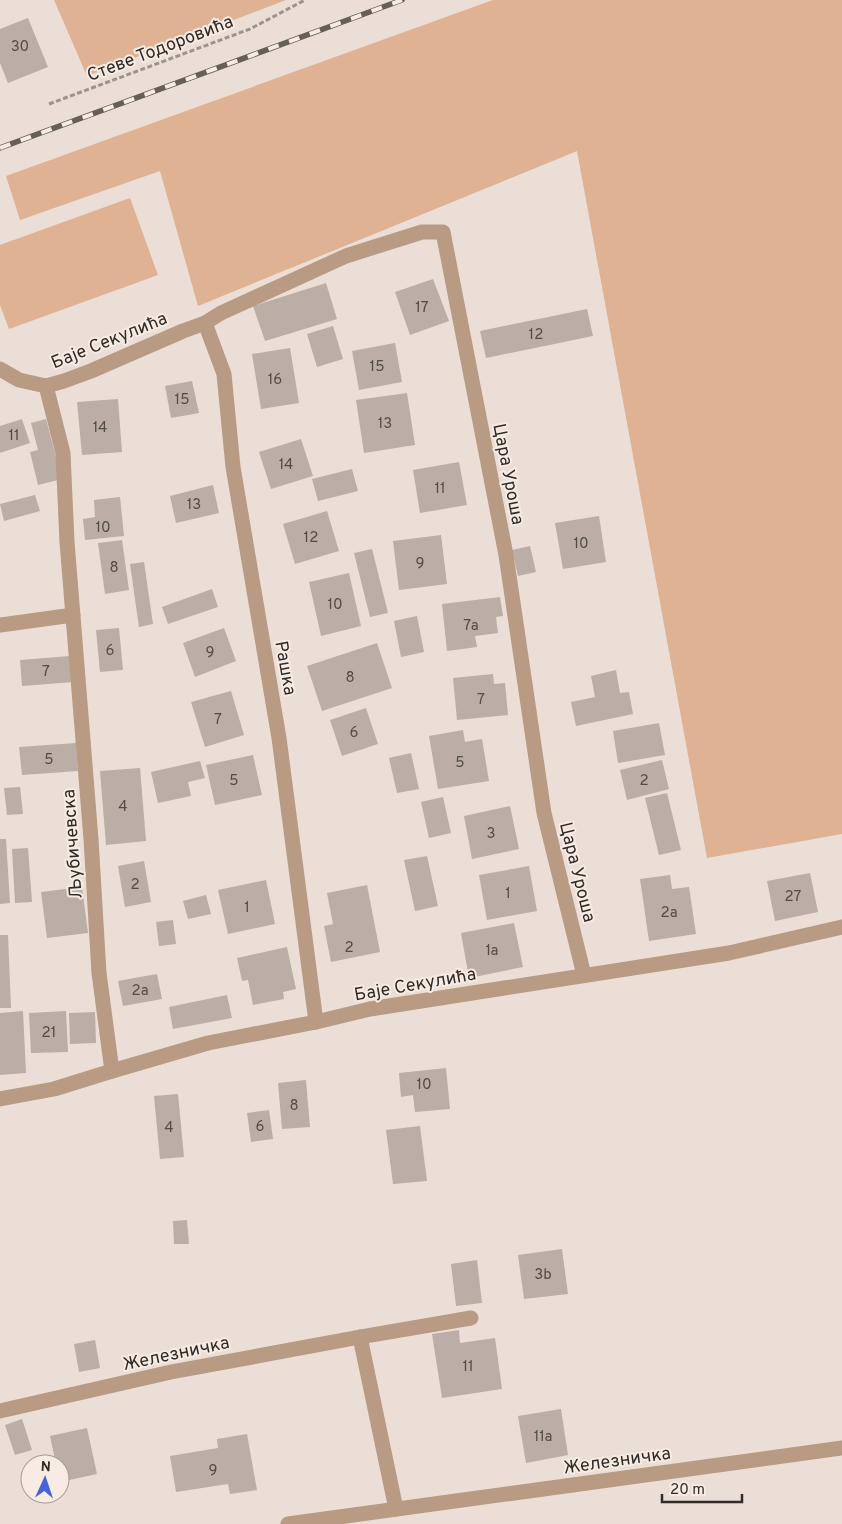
<svg xmlns="http://www.w3.org/2000/svg" width="842" height="1524" viewBox="0 0 842 1524" font-family="Overpass,sans-serif">
  <style>
    .green { fill: #deb292 }
    .building { fill: #baaea6 }
    .lines { fill: none; stroke-linecap: round; stroke-linejoin: round }
    .path { stroke: #9c938d; stroke-width: 3; stroke-dasharray: 5 2.5; stroke-linecap: butt }
    .street { stroke: #b99a82; stroke-width: 15 }
    .rail-casing { stroke: #655f5a; stroke-width: 5.5 }
    .rail { stroke: #f7ebe3; stroke-width: 4; stroke-dasharray: 11; stroke-linecap: butt }
    .labels { text-anchor: middle; stroke-width: 4; stroke-linejoin: round; paint-order: stroke }
    .number-label { font-size: 15px; fill: #524c48 }
    .street-label { font-size: 18px; fill: #2f2b28; stroke: #f7ebe3 }
  </style>
  <rect width="100%" height="100%" fill="#eaded6"/>
  <g class="green">
    <path d="M54,0h232l-199,76z"/>
    <path d="M493,0h349v834l-135,24 -130,-707 -379,155 -38,-135 -140,49 -14,-44z"/>
    <path d="M130,198l28,77 -149,54 -9,-24v-60z"/>
  </g>
  <g class="building">
    <path d="M28,18l20,49 -40,16 -8,-20v-34z"/>
    <path d="M433,279l16,42 -39,14 -15,-43z"/>
    <path d="M326,283l11,36 -72,22 -12,-35z"/>
    <path d="M587,309l6,27 -107,22 -6,-27z"/>
    <path d="M333,326l10,33 -26,8 -10,-33z"/>
    <path d="M395,343l7,39 -43,8 -7,-39z"/>
    <path d="M290,348l9,55 -38,6 -9,-55z"/>
    <path d="M192,381l7,32 -28,5 -6,-32z"/>
    <path d="M407,393l8,52 -51,8 -8,-53z"/>
    <path d="M118,399l4,53 -40,3 -5,-53z"/>
    <path d="M22,419l8,24 -30,10v-27z"/>
    <path d="M46,419l16,60 -24,6 -8,-33 8,-2 -7,-27z"/>
    <path d="M301,439l12,37 -42,13 -12,-37z"/>
    <path d="M459,462l8,43 -47,8 -7,-43z"/>
    <path d="M352,469l6,22 -40,10 -6,-22z"/>
    <path d="M213,485l6,28 -43,10 -6,-27z"/>
    <path d="M35,495l5,16 -36,10 -4,-17z"/>
    <path d="M120,497l4,39 -39,4 -2,-21 12,-2 -1,-17z"/>
    <path d="M327,511l12,40 -44,13 -12,-40z"/>
    <path d="M599,516l7,46 -43,7 -8,-46z"/>
    <path d="M441,535l6,49 -48,6 -6,-49z"/>
    <path d="M122,540l7,50 -24,4 -7,-51z"/>
    <path d="M530,546l6,26 -18,4 -6,-26z"/>
    <path d="M372,549l16,64 -18,4 -16,-64z"/>
    <path d="M144,562l9,62 -14,3 -9,-63z"/>
    <path d="M349,573l12,53 -40,10 -12,-54z"/>
    <path d="M212,589l6,18 -50,17 -6,-17z"/>
    <path d="M500,597l3,19 -7,1 2,16 -23,3 2,11 -30,4 -5,-47z"/>
    <path d="M417,616l7,36 -23,5 -7,-36z"/>
    <path d="M119,628l4,42 -23,2 -4,-42z"/>
    <path d="M224,628l12,33 -41,16 -12,-34z"/>
    <path d="M377,643l15,45 -70,23 -15,-45z"/>
    <path d="M70,656l3,26 -51,4 -2,-26z"/>
    <path d="M616,670l4,23 9,-1 4,22 -57,12 -5,-24 24,-5 -4,-21z"/>
    <path d="M493,674l1,10 11,-1 3,32 -51,5 -4,-42z"/>
    <path d="M231,691l13,44 -39,12 -14,-45z"/>
    <path d="M366,708l12,36 -36,12 -12,-36z"/>
    <path d="M659,723l6,32 -47,8 -5,-32z"/>
    <path d="M463,730l2,12 17,-3 7,42 -51,8 -9,-53z"/>
    <path d="M76,743l2,28 -56,4 -3,-28z"/>
    <path d="M411,753l8,36 -22,4 -8,-35z"/>
    <path d="M253,755l9,40 -47,10 -9,-40z"/>
    <path d="M662,760l7,29 -42,11 -7,-30z"/>
    <path d="M200,761l5,17 -17,4 3,14 -33,7 -7,-31z"/>
    <path d="M140,768l6,73 -40,4 -6,-74z"/>
    <path d="M20,787l3,27 -16,1 -3,-27z"/>
    <path d="M667,793l14,57 -22,5 -14,-57z"/>
    <path d="M443,797l8,36 -22,5 -8,-36z"/>
    <path d="M510,806l9,43 -47,10 -8,-43z"/>
    <path d="M0,839h6l4,64 -10,1z"/>
    <path d="M28,848l4,54 -17,1 -3,-54z"/>
    <path d="M427,856l11,50 -23,5 -11,-51z"/>
    <path d="M144,861l7,41 -26,5 -7,-41z"/>
    <path d="M529,866l8,45 -50,9 -8,-45z"/>
    <path d="M810,873l8,39 -43,9 -8,-40z"/>
    <path d="M670,875l2,14 17,-2 7,47 -47,7 -9,-62z"/>
    <path d="M266,880l9,44 -47,10 -10,-44z"/>
    <path d="M367,885l13,67 -49,10 -7,-36 9,-2 -6,-31z"/>
    <path d="M82,887l6,46 -41,5 -6,-46z"/>
    <path d="M206,895l5,19 -23,5 -5,-18z"/>
    <path d="M173,920l3,24 -17,2 -3,-24z"/>
    <path d="M514,923l9,44 -54,11 -8,-45z"/>
    <path d="M0,935h8l3,73h-11z"/>
    <path d="M287,947l9,42 -13,3 1,7 -31,6 -5,-25 -6,1 -5,-23z"/>
    <path d="M157,974l5,25 -39,7 -5,-25z"/>
    <path d="M227,995l5,23 -59,11 -4,-22z"/>
    <path d="M23,1011l3,62 -26,2v-62z"/>
    <path d="M66,1011l2,41 -37,1 -2,-40z"/>
    <path d="M95,1012l1,31 -26,1 -1,-31z"/>
    <path d="M446,1068l4,41 -35,3 -2,-17 -12,2 -2,-24z"/>
    <path d="M306,1080l4,47 -28,2 -4,-46z"/>
    <path d="M178,1094l6,63 -24,2 -6,-63z"/>
    <path d="M269,1110l4,29 -22,3 -4,-29z"/>
    <path d="M420,1126l7,55 -34,3 -7,-54z"/>
    <path d="M187,1220l2,24h-15l-1,-23z"/>
    <path d="M562,1249l6,45 -44,5 -6,-44z"/>
    <path d="M477,1260l5,43 -26,3 -5,-42z"/>
    <path d="M459,1330l1,13 35,-5 7,51 -60,9 -10,-64z"/>
    <path d="M95,1340l5,28 -21,4 -5,-28z"/>
    <path d="M561,1409l7,46 -42,8 -8,-47z"/>
    <path d="M22,1419l10,31 -17,5 -10,-30z"/>
    <path d="M87,1428l10,46 -37,8v-18h-4l-6,-28z"/>
    <path d="M247,1434l10,56 -27,4 -2,-10 -52,8 -6,-36 48,-8 -1,-9z"/>
  </g>
  <g class="lines">
    <path class="path" d="M49,104l201,-75 55,-29"/>
    <g class="street">
      <path d="M205,323l19,51 9,93 46,271 37,284"/>
      <path d="M0,369l19,11 27,6 18,-5 27,-10 92,-40 22,-8 16,-10 125,-57 76,-24h21l63,323 38,258 40,162"/>
      <path d="M46,386l17,67 4,89 24,297 8,134 13,98"/>
      <path d="M0,625l73,-10"/>
      <path d="M0,1099l54,-10 58,-18 96,-28 108,-21 54,-13 359,-56 113,-26"/>
      <path d="M360,1337l36,172"/>
      <path d="M0,1411l171,-39 189,-35 111,-19"/>
      <path d="M288,1524l554,-76"/>
    </g>
    <g class="rail-casing">
      <path id="rail" d="M0,148l402,-148"/>
    </g>
    <use href="#rail" class="rail"/>
  </g>
  <g class="labels">
    <g class="number-label">
      <text x="20" y="51">30</text>
      <text x="422" y="312">17</text>
      <text x="536" y="339">12</text>
      <text x="377" y="371">15</text>
      <text x="275" y="384">16</text>
      <text x="182" y="404">15</text>
      <text x="385" y="428">13</text>
      <text x="100" y="432">14</text>
      <text x="14" y="440">11</text>
      <text x="286" y="469">14</text>
      <text x="440" y="493">11</text>
      <text x="194" y="509">13</text>
      <text x="103" y="532">10</text>
      <text x="311" y="542">12</text>
      <text x="581" y="548">10</text>
      <text x="420" y="568">9</text>
      <text x="114" y="572">8</text>
      <text x="335" y="609">10</text>
      <text x="471" y="630">7a</text>
      <text x="110" y="655">6</text>
      <text x="210" y="657">9</text>
      <text x="46" y="676">7</text>
      <text x="350" y="682">8</text>
      <text x="481" y="704">7</text>
      <text x="218" y="724">7</text>
      <text x="354" y="737">6</text>
      <text x="49" y="764">5</text>
      <text x="460" y="767">5</text>
      <text x="234" y="785">5</text>
      <text x="644" y="785">2</text>
      <text x="123" y="811">4</text>
      <text x="491" y="838">3</text>
      <text x="135" y="889">2</text>
      <text x="508" y="898">1</text>
      <text x="793" y="901">27</text>
      <text x="247" y="912">1</text>
      <text x="669" y="917">2a</text>
      <text x="349" y="952">2</text>
      <text x="492" y="955">1a</text>
      <text x="140" y="995">2a</text>
      <text x="49" y="1037">21</text>
      <text x="424" y="1089">10</text>
      <text x="294" y="1110">8</text>
      <text x="260" y="1131">6</text>
      <text x="169" y="1132">4</text>
      <text x="543" y="1279">3b</text>
      <text x="468" y="1371">11</text>
      <text x="543" y="1441">11a</text>
      <text x="213" y="1475">9</text>
    </g>
    <g class="street-label">
      <text transform="translate(160 48) rotate(-21)" y="6">Стеве Тодоровића</text>
      <text transform="translate(109 340) rotate(-22)" y="6">Баје Секулића</text>
      <text transform="translate(509 474) rotate(79)" y="6">Цара Уроша</text>
      <text transform="translate(286 668) rotate(80)" y="6">Рашка</text>
      <text transform="translate(72 844) rotate(-94)" y="6">Љубичевска</text>
      <text transform="translate(578 872) rotate(76)" y="6">Цара Уроша</text>
      <text transform="translate(415 984) rotate(-10)" y="6">Баје Секулића</text>
      <text transform="translate(176 1353) rotate(-12)" y="6">Железничка</text>
      <text transform="translate(617 1460) rotate(-8)" y="6">Железничка</text>
    </g>
  </g>
  <g transform="translate(45 1479) rotate(3)"><circle r="24" fill="#f7ebe3" stroke="#a79e98"/>
  <path d="M0-4L9 19L0 12L-9 19Z" fill="#4564d7"/>
  <text y="-8" font-size="14" font-weight="bold" text-anchor="middle" fill="#2f2b28">N</text>
  </g>
  <path d="M662 1494v8h80v-8" fill="none" stroke="#2f2b28" stroke-width="2.5"/>
  <text x="670" y="1494" font-size="15" fill="#2f2b28" stroke="#f7ebe3" stroke-width="4" paint-order="stroke">20 m</text>
</svg>
